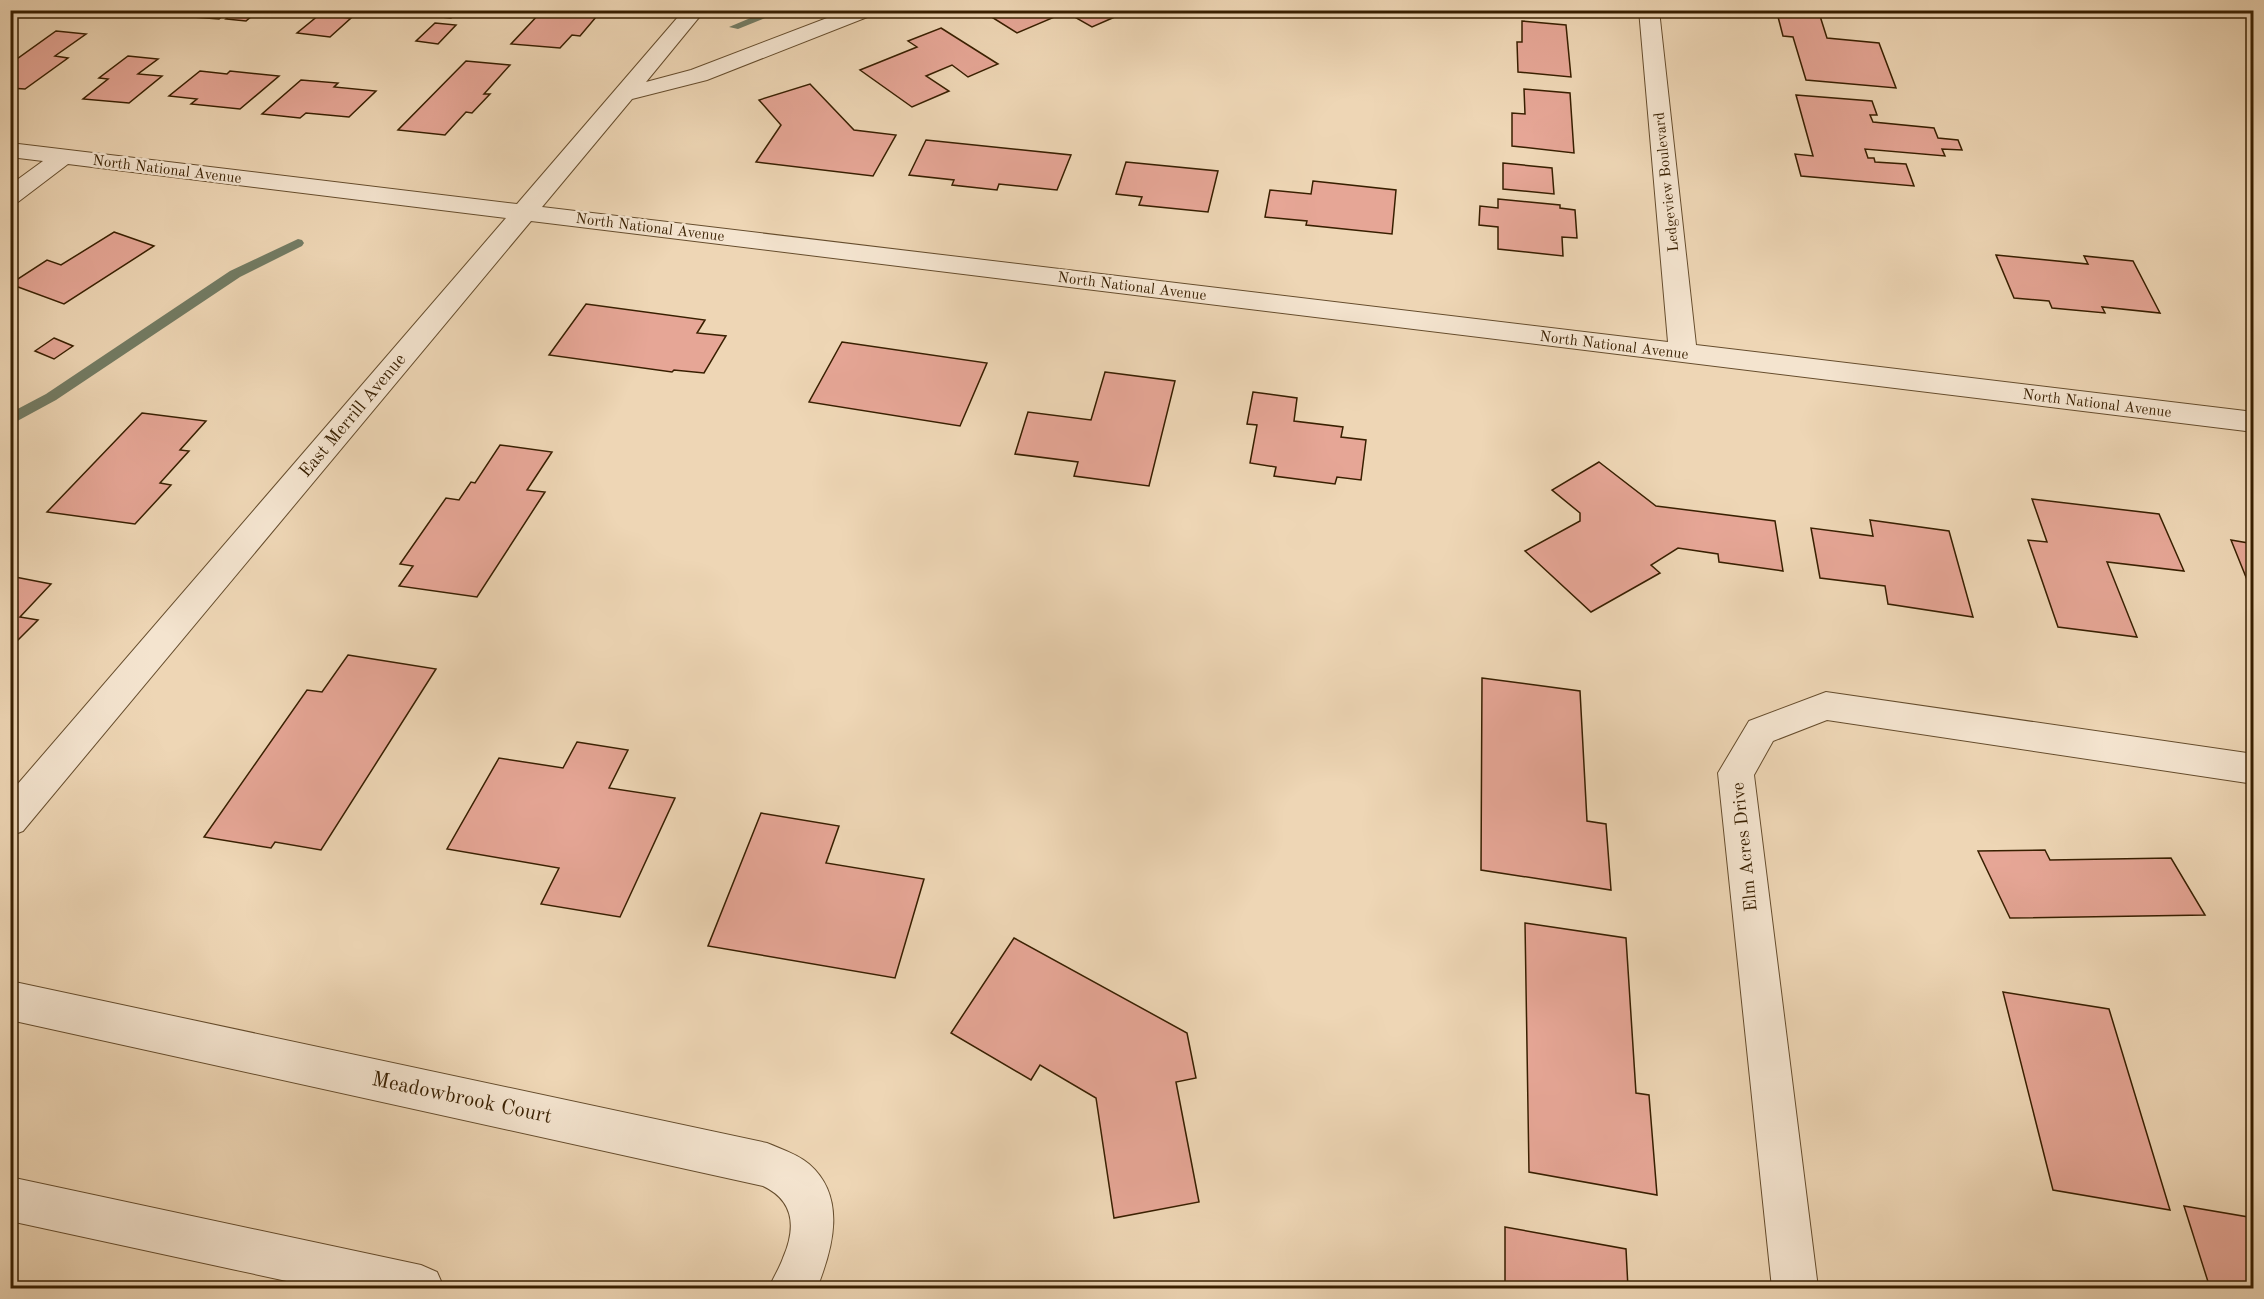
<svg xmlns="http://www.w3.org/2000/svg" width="2264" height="1299" viewBox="0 0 2264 1299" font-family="'Old Standard TT',serif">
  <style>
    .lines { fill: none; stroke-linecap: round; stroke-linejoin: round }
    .stream { fill: #737c64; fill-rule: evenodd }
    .building { fill: #e6a696; stroke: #381f00; stroke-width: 1.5 }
    .minor-casing { stroke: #664d2d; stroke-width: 2 }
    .minor { fill: #f4e4cf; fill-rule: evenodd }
    .labels { text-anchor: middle; stroke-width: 5; stroke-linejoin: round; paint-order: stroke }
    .far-street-label { font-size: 15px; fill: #381f00; stroke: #f4e4cf }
    .street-label { font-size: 18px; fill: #381f00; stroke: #f4e4cf }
    .near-street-label { font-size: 21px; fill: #381f00; stroke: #f4e4cf }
  </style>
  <rect width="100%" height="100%" fill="#eed6b5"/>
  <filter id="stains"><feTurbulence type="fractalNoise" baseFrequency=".00333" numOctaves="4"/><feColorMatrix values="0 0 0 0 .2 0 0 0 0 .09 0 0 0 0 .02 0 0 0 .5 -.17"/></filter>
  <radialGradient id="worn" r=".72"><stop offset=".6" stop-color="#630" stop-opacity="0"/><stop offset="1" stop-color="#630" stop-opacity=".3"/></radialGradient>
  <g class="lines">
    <g class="stream">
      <path d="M769,10h16l-47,19 -9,-2z"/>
      <path d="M298,239l4,1 2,3 -2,3 -62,31 -184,123 -46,25v-12l36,-19 184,-123z"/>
    </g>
  </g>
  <g class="building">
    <path d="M199,10h31l-11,9 -28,-2z"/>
    <path d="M237,10h22l-13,11 -20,-2z"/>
    <path d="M411,10h47l-7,8 -44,-4z"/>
    <path d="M551,10h51l-22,26 -8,-1 -12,13 -49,-4 29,-31 8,1z"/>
    <path d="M1002,10h106l9,6 -25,11 -26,-15 -49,21 -27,-17z"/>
    <path d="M1777,13l43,3 7,22 52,5 17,45 -90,-8 -13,-43 -10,-1z"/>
    <path d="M319,15l32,3 -21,19 -33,-4z"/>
    <path d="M1522,21l44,4 5,52 -53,-5 -1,-30h5z"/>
    <path d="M435,23l21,2 -18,19 -22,-3z"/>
    <path d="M941,28l57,36 -30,13 -16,-12 -26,11 23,15 -37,16 -52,-37 57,-23 -9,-6z"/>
    <path d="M56,31l30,3 -31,22 13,2 -43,31 -15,-1v-24z"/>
    <path d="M128,56l30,3 -20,15 24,2 -33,27 -46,-4 25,-20 -9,-1z"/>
    <path d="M466,61l44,4 -26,29h6l-18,19 -6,-1 -21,23 -47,-5z"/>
    <path d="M200,71l27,3 3,-3 49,5 -39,33 -49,-5 6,-5 -28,-3z"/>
    <path d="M301,80l37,3 -4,4 42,4 -27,26 -43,-4 -6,5 -38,-4z"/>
    <path d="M810,84l44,46 42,5 -23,41 -117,-14 25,-37 -22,-25z"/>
    <path d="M1524,89l46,4 4,60 -62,-7v-33l13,1z"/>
    <path d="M1796,95l76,6 5,14h-7l3,7 61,6 4,10 20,2 4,10 -20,-1 3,7 -80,-7 3,9h6l1,4 31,2 8,22 -113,-10 -6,-22 18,2z"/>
    <path d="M926,140l145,15 -14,35 -58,-6 -2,6 -45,-5 2,-5 -45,-5z"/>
    <path d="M1126,162l92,9 -10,41 -69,-7 3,-8 -26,-3z"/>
    <path d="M1503,163l49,5 2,26 -51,-5z"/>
    <path d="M1313,181l83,9 -4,44 -86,-9 1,-4 -42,-4 5,-27 41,4z"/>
    <path d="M1498,199l62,6v3l15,2 2,28 -15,-1 1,19 -65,-7v-22l-19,-2 1,-19 18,2z"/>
    <path d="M114,232l40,14 -90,58 -54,-20 37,-24 14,5z"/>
    <path d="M1996,255l92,9 -4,-8 49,5 27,52 -58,-6 3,6 -53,-5 -3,-7 -35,-3z"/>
    <path d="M586,304l119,16 -8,13 29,3 -22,37 -30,-3 -2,2 -123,-17z"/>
    <path d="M54,338l19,8 -19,13 -19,-8z"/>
    <path d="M842,342l145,21 -27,63 -151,-24z"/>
    <path d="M1105,372l70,9 -26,105 -75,-10 4,-14 -63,-8 13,-42 63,8z"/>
    <path d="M1253,392l44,6 -3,23 49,6 -2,10 25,3 -5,40 -24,-3 -2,7 -61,-8 2,-9 -26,-4 7,-38 -10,-1z"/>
    <path d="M142,413l64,8 -26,29 9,1 -29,32 11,2 -36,39 -88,-12z"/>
    <path d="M500,445l52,7 -25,38 18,2 -68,105 -78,-11 14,-20 -13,-2 46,-66 13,2 12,-18 4,1z"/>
    <path d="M1599,462l57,44 119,15 8,50 -64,-9 -1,-8 -40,-6 -27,17 9,8 -69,39 -66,-61 55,-30v-8l-28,-23z"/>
    <path d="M2032,499l127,15 25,57 -77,-9 30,75 -79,-10 -30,-87 19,2z"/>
    <path d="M1870,520l79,11 24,86 -85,-13 -3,-18 -65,-8 -9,-50 62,8z"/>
    <path d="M2231,540l23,4v53z"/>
    <path d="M10,576l41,8 -31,33 18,3 -28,28z"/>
    <path d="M348,655l88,14 -115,181 -46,-8 -4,6 -67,-11 103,-147 15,2z"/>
    <path d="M1482,678l98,13 7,130 19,3 5,66 -130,-20z"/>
    <path d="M577,742l51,8 -19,38 66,10 -55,119 -79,-13 18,-36 -112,-19 52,-91 64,10z"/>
    <path d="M761,813l78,13 -13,37 98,16 -29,99 -187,-32z"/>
    <path d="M2045,850l5,10 121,-2 34,57 -195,3 -32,-67z"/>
    <path d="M1525,923l101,15 10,155 13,2 8,100 -128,-23z"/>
    <path d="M1014,938l173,95 9,45 -20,4 23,120 -85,16 -18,-120 -56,-33 -9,15 -80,-47z"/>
    <path d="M2003,992l106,17 61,201 -117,-20z"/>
    <path d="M2184,1206l70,12v70h-44z"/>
    <path d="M1505,1227l121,22 2,39h-123z"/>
  </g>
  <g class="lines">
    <g class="minor-casing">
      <g id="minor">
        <path d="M684,10h21l-59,72 45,-12 157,-60h30l-3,4 -168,66 -75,19 -90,108 1126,135 -29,-332h20l37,335 558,67v20l-1723,-211 -508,610 -13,5v-43l496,-575 -438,-54 -50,38 -8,2v-19l33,-24 -33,-4v-14l507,61z"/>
        <path d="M1826,692l428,62v30l-427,-64 -54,21 -19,34 64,513h-46l-54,-515 31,-52z"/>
        <path d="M10,981l757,162c14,6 30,11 42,21 38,33 24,84 8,124h-48c4,-10 10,-19 14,-30 13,-30 12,-57 -20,-72l-753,-166z"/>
        <path d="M10,1177l411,88 16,7 7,16h-125l-309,-67z"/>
      </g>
    </g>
    <use href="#minor" class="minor"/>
  </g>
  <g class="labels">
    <g class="far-street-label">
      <text transform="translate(167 169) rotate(7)" y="5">North National Avenue</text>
      <text transform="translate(1666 182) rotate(-96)" y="5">Ledgeview Boulevard</text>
      <text transform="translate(650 227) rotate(7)" y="5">North National Avenue</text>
      <text transform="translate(1132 286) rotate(7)" y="5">North National Avenue</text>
      <text transform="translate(1614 345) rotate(7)" y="5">North National Avenue</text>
      <text transform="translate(2097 403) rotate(7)" y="5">North National Avenue</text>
    </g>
    <g class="street-label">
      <text transform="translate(352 415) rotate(-50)" y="6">East Merrill Avenue</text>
      <text transform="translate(1744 847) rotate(-96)" y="6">Elm Acres Drive</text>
    </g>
    <g class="near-street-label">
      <text transform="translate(462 1097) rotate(12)" y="7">Meadowbrook Court</text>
    </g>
  </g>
  <rect width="2264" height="1299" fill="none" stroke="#eed6b5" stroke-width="36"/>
  <rect x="12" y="12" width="2240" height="1275" fill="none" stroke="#381f00" stroke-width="3"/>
  <rect x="18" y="18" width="2228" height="1263" fill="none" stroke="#381f00" stroke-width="1.5"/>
  <rect width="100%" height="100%" filter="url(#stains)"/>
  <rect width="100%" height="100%" fill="url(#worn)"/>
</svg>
